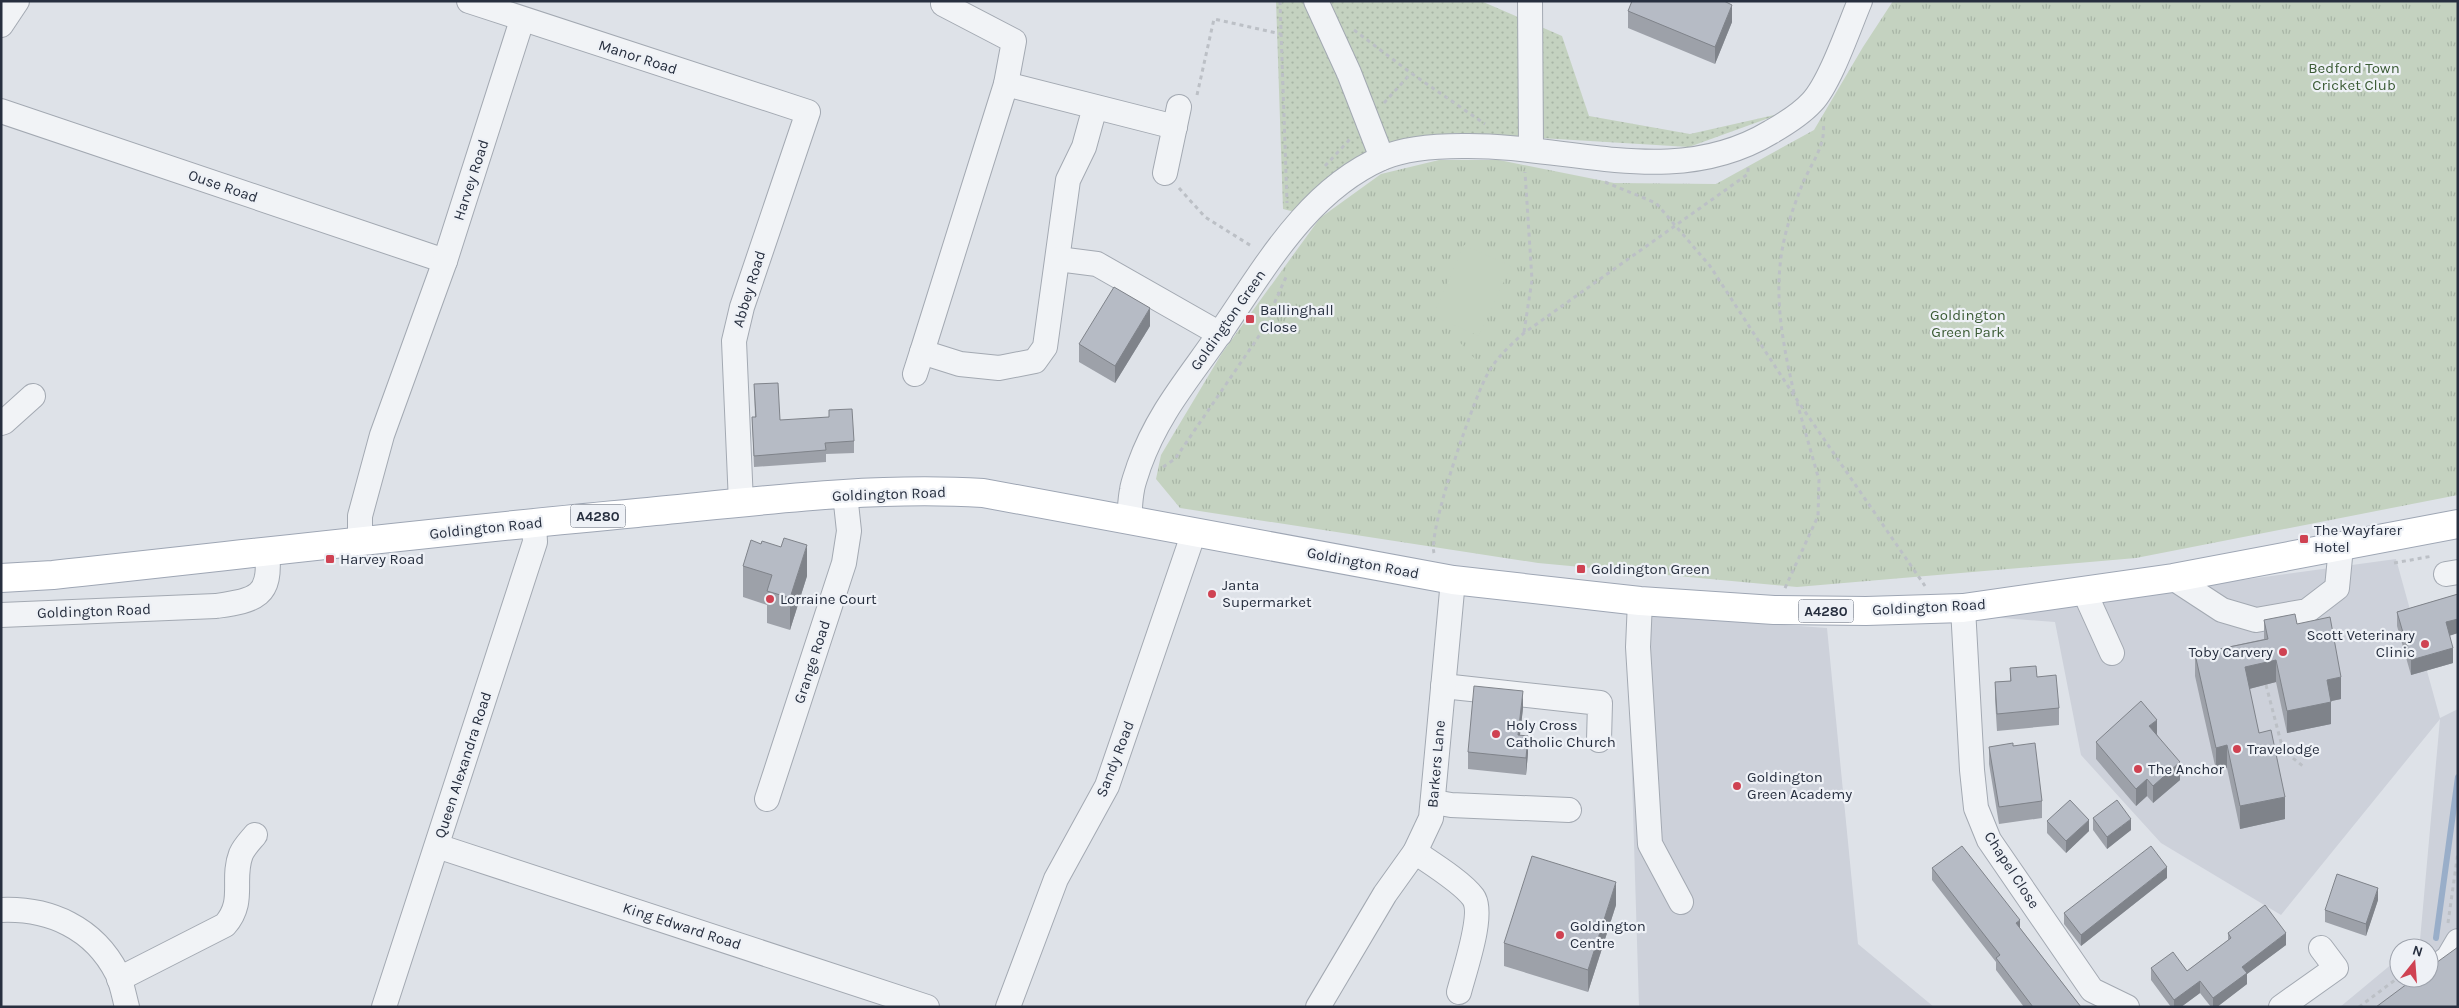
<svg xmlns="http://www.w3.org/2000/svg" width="2459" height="1008" viewBox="0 0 2459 1008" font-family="Karla,sans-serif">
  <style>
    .built { fill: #cdd1da }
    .grass { fill: url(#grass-dots) }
    .park { fill: url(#park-tufts) }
    .garden { fill: #c4d2c0 }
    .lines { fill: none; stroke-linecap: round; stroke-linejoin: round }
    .stream { stroke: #99aec9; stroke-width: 6 }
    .minor-casing { stroke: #a3a9b2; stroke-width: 26 }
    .major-casing { stroke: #9ea6b4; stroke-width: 30 }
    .path { stroke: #bcc0c6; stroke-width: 3; stroke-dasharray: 4 4; stroke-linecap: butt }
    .minor { stroke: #f1f3f6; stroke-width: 24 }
    .major { stroke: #fff; stroke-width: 28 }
    .wall { fill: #9da1a9 }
    .shaded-wall { fill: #7f838a }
    .building { fill: #b6bbc5; stroke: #7f838a }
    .poi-dot { fill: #cf4252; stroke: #eef1f6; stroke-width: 2 }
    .labels { text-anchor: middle; stroke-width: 4.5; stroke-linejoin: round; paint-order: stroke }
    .shield { fill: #eef1f6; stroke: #636976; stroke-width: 1 }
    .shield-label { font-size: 14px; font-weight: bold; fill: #272f3f }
    .street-label { font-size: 15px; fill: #272f3f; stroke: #eef1f6 }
    .park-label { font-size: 15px; fill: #3b5b35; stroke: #eef1f6 }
    .poi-label { font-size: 15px; fill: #272f3f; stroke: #eef1f6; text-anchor: start }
  </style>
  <defs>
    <pattern id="grass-dots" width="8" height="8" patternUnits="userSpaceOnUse" patternTransform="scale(1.25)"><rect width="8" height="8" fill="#c4d2c0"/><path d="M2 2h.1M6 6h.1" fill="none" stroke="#a8b5a6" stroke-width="1.8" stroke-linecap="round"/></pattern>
    <pattern id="park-tufts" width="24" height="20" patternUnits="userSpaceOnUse" patternTransform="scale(1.25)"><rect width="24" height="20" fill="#c4d2c0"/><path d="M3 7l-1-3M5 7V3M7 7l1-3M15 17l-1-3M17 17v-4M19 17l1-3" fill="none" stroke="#a8b5a6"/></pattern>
  </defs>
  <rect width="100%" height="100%" fill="#dee2e8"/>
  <g class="built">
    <path d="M2396,559l44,159 18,-9v298h-118l59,-49v20h30v-30h-18l9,-8 20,-221 -159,196 -120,-72 -80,-88 -26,-133 -78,-6z"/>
    <path d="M1627,614l200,14 31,316 76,63h-295z"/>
  </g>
  <path class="grass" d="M1276,1h205l81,35 27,80 101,18 93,-21 -94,34 -232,-14 -44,5 -118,74 -12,-3z"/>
  <path class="park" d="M1893,1h565v494l-322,63 -339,29 -259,-24 -358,-55 -24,-29 5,-24 61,-102 98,-135 61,-44 58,-14h60l115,23 102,1 98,-54 49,-83z"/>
  <g class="garden">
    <path d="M1464,245l47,21 -32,70 -46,-20z"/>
    <path d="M1453,335l33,36 -10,9 -32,-37z"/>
  </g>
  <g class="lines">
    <path class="stream" d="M2436,938l22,-161"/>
    <g class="minor-casing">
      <g id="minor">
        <path d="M469,1l339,111 -66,195 -8,34 7,162"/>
        <path d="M944,1l-1,3 71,37 -8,43"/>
        <path d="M1316,1l33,72 33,85"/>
        <path d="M1530,1l1,149"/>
        <path d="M1,25l16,-24"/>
        <path d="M1095,107l-11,40 -16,33 -23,167 -10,14 -36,7 -39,-4 -38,-12 84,-268 169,43"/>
        <path d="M1,111l444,150"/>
        <path d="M1165,173l14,-66"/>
        <path d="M1058,259l39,5 123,70"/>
        <path d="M915,374l7,-22"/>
        <path d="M1,423l3,-1 29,-26"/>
        <path d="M1129,520c1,-10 1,-20 3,-30 1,-8 5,-17 7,-24 20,-56 53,-91 85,-139 43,-63 85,-137 158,-169 24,-10 54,-12 80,-12 105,-2 211,45 309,-14 14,-8 30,-18 41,-30 18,-19 37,-75 48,-101"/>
        <path d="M360,541v-25l22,-81 63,-174 77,-241"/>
        <path d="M2446,574l12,-2"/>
        <path d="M2173,578l49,32 34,10 51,-9 30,-23 4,-41"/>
        <path d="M2084,591l28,62"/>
        <path d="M1640,601l-2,46 12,197 31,58"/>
        <path d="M1963,608l9,162 4,38 13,32 103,150 35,17"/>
        <path d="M1,615l215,-9c39,-6 56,-8 51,-54"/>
        <path d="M1443,686l157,17 -1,37"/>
        <path d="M767,799l77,-236 5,-32 -4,-37"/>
        <path d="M1434,802l17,3 118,5"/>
        <path d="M437,846l490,161"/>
        <path d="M1415,852c16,11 47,30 58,45 12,16 -9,75 -14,95"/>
        <path d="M1,910c49,-2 93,18 116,63 5,10 7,23 10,34"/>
        <path d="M2429,972l19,-14 10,-17"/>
        <path d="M119,979l106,-54c21,-24 6,-45 16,-71 3,-7 9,-13 14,-19"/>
        <path d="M384,1007l151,-465 -1,-19"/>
        <path d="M1008,1007l48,-128 51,-93 87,-254"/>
        <path d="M1318,1007l67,-113 30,-42 16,-34 22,-238"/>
        <path d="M2281,1007l55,-39 -15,-20"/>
      </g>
    </g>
    <g class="major-casing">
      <path id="major" d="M1,578l52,-3c195,-21 389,-44 584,-62 115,-11 231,-27 346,-20l470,87 187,21 134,9 92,1 97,-3 210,-30 285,-54"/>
    </g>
    <g class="path">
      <path d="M1280,1l7,202"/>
      <path d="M1354,30l57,43 74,51"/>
      <path d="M1197,95l17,-76 67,15"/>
      <path d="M1384,103l27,-30"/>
      <path d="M1325,166l26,-28"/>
      <path d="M1605,182l51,21 54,63 85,131 130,189"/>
      <path d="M1179,188l26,29 48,30"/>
      <path d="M1524,332l8,-52 -7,-108"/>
      <path d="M1794,393c-12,-53 -22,-103 -9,-157 4,-17 11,-35 17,-51 8,-20 25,-40 21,-63"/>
      <path d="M1163,467l12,-8 86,-126 25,-56"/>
      <path d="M1434,553c-6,-23 38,-148 51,-174 9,-19 23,-32 39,-46l224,-159v-8"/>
      <path d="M2394,563l39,-7"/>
      <path d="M1785,588l33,-72 1,-36 -23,-81"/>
      <path d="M2266,685l17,65 21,17"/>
      <path d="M2448,923l10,-71"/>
      <path d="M2359,1007l40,-30"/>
    </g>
    <use href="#minor" class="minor"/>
    <use href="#major" class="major"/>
  </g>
  <g class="wall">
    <path d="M1628,11l104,11 -17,42 -87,-36z"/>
    <path d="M1150,326l-35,57 -36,-21v-18z"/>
    <path d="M754,384l26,36 74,21v12l-28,1v8l-72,5 -2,-50h3z"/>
    <path d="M743,566l64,10 -17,54 -23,-7v-18l-24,-8z"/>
    <path d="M2458,594v39l-8,2 3,28 -42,12 -14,-49v-14z"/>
    <path d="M2264,620l33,4 44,75 -10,2v23l-44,9 -11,-51 -27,7 10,44 26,86 -45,10 -13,-61 -11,2 -21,-94v-22l69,-15z"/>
    <path d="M2010,668l27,9 22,31v17l-62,6 -2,-32v-17l15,-1z"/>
    <path d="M1523,708l-3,27 8,18 -2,22 -58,-6v-17z"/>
    <path d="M2157,734l23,46 -27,23 -6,-7 -11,10 -40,-47v-17z"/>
    <path d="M2013,746l29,55v17l-43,6 -10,-60v-17z"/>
    <path d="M2093,818l38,12 -24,19 -14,-19z"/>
    <path d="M2047,821l42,10 -23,22 -19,-20z"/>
    <path d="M1932,868l88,60 61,79h-57l-28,-37v-8l-64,-82z"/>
    <path d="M2167,878l-86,68 -17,-22v-11z"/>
    <path d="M2378,900l-12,36 -41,-14v-12z"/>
    <path d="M1616,905l-28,87 -84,-26v-23z"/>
    <path d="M2228,933l58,12 -39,29v10l-30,23h-6l-11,-14 -19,14h-10l-20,-27v-12l36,3 41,-31z"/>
  </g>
  <g class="shaded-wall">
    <path d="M1732,5v17l-17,42v-17z"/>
    <path d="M1150,308v18l-35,57v-17z"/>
    <path d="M807,545v31l-17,54v-32z"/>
    <path d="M2458,619v14l-12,4v-15z"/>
    <path d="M2453,648v15l-42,12v-15z"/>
    <path d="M2276,660v22l-31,8v-23z"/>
    <path d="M2341,677v22l-14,3v-22z"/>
    <path d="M1523,691v17l-5,44v-17z"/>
    <path d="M2331,702v22l-44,9v-22z"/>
    <path d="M2157,720v17l-8,-11z"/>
    <path d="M1528,736v17l-2,22v-17z"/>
    <path d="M2227,745v23l-11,2v-22z"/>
    <path d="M2180,762v18l-27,23v-17z"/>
    <path d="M2147,779v17l-11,10v-17z"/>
    <path d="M2285,797v22l-45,10v-23z"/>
    <path d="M2131,819v11l-24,19v-12z"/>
    <path d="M2089,820v11l-23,22v-12z"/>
    <path d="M2167,867v11l-86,68v-11z"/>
    <path d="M1616,882v23l-28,87v-22z"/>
    <path d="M2378,888v12l-12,36v-12z"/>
    <path d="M2020,920v11l-4,-8z"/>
    <path d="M2286,933v12l-39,29v10l-30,23h-4v-9l29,-31z"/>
    <path d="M2200,981v12l-19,14h-7v-7z"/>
  </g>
  <g class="building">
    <path d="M1632,1h92l8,4 -17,42 -87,-36z"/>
    <path d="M1114,287l36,21 -35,58 -36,-22z"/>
    <path d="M778,383l2,37 49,-3v-7l23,-1 2,32 -29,2 1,7 -72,6 -2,-39h4l-2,-33z"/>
    <path d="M784,538l23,7 -17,53 -23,-7 5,-16 -29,-9 8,-26 10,4 1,-3 19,6z"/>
    <path d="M2458,594v25l-12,3 7,26 -42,12 -14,-48z"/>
    <path d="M2295,614l2,10 33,-7 11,60 -14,3 4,22 -44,9 -11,-51 -31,7 14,66 12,-3 14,67 -45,9 -13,-61 -11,3 -21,-94 73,-15 -4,-19z"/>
    <path d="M2036,666l1,11 19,-2 3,33 -62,6 -2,-32 16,-1 -1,-13z"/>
    <path d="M1474,686l49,5 -5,44 10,1 -2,22 -58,-6z"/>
    <path d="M2141,701l16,19 -8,6 31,36 -27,24 -6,-7 -11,10 -40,-47z"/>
    <path d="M2013,743v3l22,-3 7,58 -43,6 -10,-60z"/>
    <path d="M2070,800l19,20 -23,21 -19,-20z"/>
    <path d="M2117,800l14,19 -24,18 -14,-19z"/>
    <path d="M1962,846l58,74 -4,3 65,84h-48l-37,-49 4,-3 -68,-87z"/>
    <path d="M2151,846l16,21 -86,68 -17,-22z"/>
    <path d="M1532,856l84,26 -28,88 -84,-27z"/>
    <path d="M2337,874l41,14 -12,36 -41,-14z"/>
    <path d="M2265,905l21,28 -44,34 5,6 -34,25 -13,-17 -26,19 -23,-32 22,-16 14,19 44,-33 -3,-5z"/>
    <path d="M2458,947v60h-82l39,-29h14v-10z"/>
  </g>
  <g class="poi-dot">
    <rect x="1245" y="314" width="10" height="10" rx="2.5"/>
    <rect x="2299" y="534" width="10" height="10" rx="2.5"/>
    <rect x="325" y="554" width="10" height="10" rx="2.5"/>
    <rect x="1576" y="564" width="10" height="10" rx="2.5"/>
    <circle cx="1212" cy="594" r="5"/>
    <circle cx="770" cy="599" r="5"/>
    <circle cx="2425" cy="644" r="5"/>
    <circle cx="2283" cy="652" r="5"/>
    <circle cx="1496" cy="734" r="5"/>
    <circle cx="2237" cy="749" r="5"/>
    <circle cx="2138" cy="769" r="5"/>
    <circle cx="1737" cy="786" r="5"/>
    <circle cx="1560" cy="935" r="5"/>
  </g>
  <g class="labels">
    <g class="shield">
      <rect x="570.5" y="504.5" width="55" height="23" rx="4"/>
      <rect x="1798.5" y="599.5" width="55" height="23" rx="4"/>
    </g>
    <g class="shield-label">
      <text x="598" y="521">A4280</text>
      <text x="1826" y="616">A4280</text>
    </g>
    <g class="street-label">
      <text transform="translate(638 57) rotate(18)" y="5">Manor Road</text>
      <text transform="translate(471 180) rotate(-72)" y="5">Harvey Road</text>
      <text transform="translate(223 186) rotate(19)" y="5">Ouse Road</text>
      <text transform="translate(749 289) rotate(-73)" y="5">Abbey Road</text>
      <text transform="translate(1228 320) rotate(-55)" y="5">Goldington Green</text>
      <text transform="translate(889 494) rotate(-2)" y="5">Goldington Road</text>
      <text transform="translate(486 528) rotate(-6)" y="5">Goldington Road</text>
      <text transform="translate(1363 563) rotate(11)" y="5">Goldington Road</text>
      <text transform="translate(1929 607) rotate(-3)" y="5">Goldington Road</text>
      <text transform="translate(94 611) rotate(-2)" y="5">Goldington Road</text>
      <text transform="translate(812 662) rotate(-72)" y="5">Grange Road</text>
      <text transform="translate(1115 759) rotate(-69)" y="5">Sandy Road</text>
      <text transform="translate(1436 764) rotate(-85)" y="5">Barkers Lane</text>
      <text transform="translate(463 765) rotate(-72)" y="5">Queen Alexandra Road</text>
      <text transform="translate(2012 870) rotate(57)" y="5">Chapel Close</text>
      <text transform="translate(682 926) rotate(18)" y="5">King Edward Road</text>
    </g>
    <g class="park-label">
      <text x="2354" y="73">Bedford Town<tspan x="2354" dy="17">Cricket Club</tspan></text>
      <text x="1968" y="320">Goldington<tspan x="1968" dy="17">Green Park</tspan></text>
    </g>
    <g class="poi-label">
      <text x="1260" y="315">Ballinghall<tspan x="1260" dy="17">Close</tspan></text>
      <text x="2314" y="535">The Wayfarer<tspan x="2314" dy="17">Hotel</tspan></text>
      <text x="340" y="564">Harvey Road</text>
      <text x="1591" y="574">Goldington Green</text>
      <text x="1222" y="590">Janta<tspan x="1222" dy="17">Supermarket</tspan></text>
      <text x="780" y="604">Lorraine Court</text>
      <text x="2415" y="640" text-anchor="end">Scott Veterinary<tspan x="2415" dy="17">Clinic</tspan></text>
      <text x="2273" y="657" text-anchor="end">Toby Carvery</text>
      <text x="1506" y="730">Holy Cross<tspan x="1506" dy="17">Catholic Church</tspan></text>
      <text x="2247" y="754">Travelodge</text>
      <text x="2148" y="774">The Anchor</text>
      <text x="1747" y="782">Goldington<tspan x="1747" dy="17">Green Academy</tspan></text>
      <text x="1570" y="931">Goldington<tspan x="1570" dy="17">Centre</tspan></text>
    </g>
  </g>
  <rect width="2459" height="1008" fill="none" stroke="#272f3f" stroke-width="5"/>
  <g transform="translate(2414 963) rotate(17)"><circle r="24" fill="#eef1f6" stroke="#9ea3ad"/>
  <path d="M0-4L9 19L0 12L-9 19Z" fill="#cf4252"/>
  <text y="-8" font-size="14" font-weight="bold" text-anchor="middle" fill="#272f3f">N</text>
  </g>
</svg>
